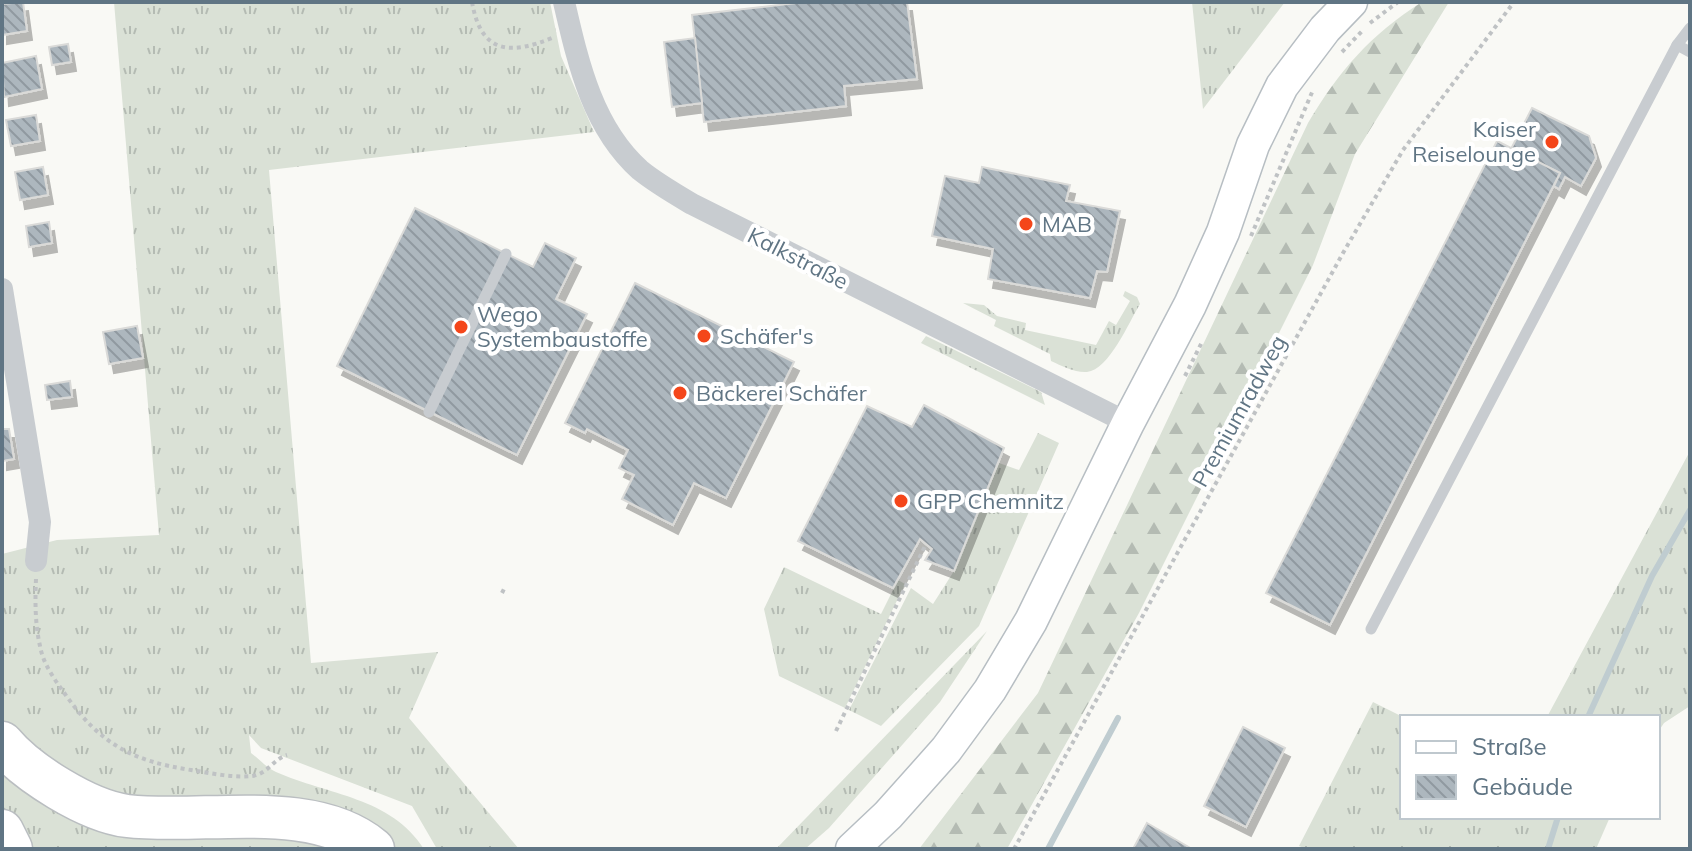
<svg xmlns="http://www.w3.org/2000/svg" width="1692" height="851" viewBox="0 0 1692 851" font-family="Mulish,sans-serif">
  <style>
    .grass { fill: url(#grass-tufts) }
    .forest { fill: url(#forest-firs) }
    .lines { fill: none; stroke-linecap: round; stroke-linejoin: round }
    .stream { stroke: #bfccd0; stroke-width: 6 }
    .building { fill: url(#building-back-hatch); stroke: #dadad8; stroke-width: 2; filter: url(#shadow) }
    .secondary-casing { stroke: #b7bec3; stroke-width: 35 }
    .highway-casing { stroke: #babec1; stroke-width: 45 }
    .path { stroke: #bfc2c4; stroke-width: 4; stroke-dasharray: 4 4; stroke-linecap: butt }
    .lane { stroke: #c8ccd0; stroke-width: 11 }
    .street { stroke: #c8ccd0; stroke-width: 22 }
    .secondary { stroke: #fff; stroke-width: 32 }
    .highway { stroke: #fff; stroke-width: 42 }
    .poi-dot { fill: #f4461a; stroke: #fff; stroke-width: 3 }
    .labels { text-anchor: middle; stroke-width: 8; stroke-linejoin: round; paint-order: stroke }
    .poi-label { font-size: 22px; fill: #607584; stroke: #fff; text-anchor: start }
    .street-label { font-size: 22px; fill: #607584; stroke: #fff }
  </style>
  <defs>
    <pattern id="grass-tufts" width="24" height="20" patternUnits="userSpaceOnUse" patternTransform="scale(2)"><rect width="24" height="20" fill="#dae1d6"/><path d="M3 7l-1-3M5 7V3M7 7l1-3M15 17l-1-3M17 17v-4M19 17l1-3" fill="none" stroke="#b4bbb3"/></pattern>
    <pattern id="forest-firs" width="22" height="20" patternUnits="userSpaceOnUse" patternTransform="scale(2)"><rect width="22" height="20" fill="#dae1d6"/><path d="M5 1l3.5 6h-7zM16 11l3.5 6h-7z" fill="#b4bbb3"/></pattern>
    <pattern id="building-back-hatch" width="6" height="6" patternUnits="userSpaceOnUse" patternTransform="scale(2)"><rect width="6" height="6" fill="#adb7be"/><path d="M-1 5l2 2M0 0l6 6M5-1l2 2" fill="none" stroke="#9099a0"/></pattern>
    <filter id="shadow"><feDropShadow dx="5" dy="9" stdDeviation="0" flood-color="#0004"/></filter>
  </defs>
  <rect width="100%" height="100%" fill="#f9f9f5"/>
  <g class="grass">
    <path d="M114,2h436l11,54 33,76 -325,38 42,493 127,-11 -29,66 110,131h-82l-25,-43 -151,-58 -12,-13 2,18c8,6 16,15 25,19 52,23 115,25 148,77h-422v-295l55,-14 102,-5z"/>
    <path d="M1192,2h93l-82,107z"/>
    <path d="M1125,291l12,6 3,7c-11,18 -31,66 -53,68 -12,1 -25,-6 -36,-11l-1,-7 -56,-28 2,-6 -33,-17 21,2 13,11 29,7 -1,7 71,15 13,-24 7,4 14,-24 -7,-5z"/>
    <path d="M926,336l115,56 4,13 -124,-62z"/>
    <path d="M1038,433l21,10 -80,183 -98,100 -32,-16 62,-122 22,16 21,-33 45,-108 20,7z"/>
    <path d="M1690,451v255l-26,17 -6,9v-15h-111z"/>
    <path d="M784,567l97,47 17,-34 7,4 -60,124 -66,-32 -15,-67z"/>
    <path d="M987,631l-47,71 -111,126 -24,21h-29z"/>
    <path d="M1373,702l30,15 -1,100h208l-14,32h-290l-7,-3z"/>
  </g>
  <path class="forest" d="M1422,2h27l-94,152 -42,111 -174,348 -132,236h-88l119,-156 270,-570c31,-52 62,-88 114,-121z"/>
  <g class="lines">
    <g class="stream">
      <path d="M1588,717l64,-141 38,-66"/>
      <path d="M1048,849l70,-131"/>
      <path d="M1548,849l10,-32"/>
    </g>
  </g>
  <g class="building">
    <path d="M23,2l4,29 -25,4v-31z"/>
    <path d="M805,2h102l10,77 -73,7 2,20 -142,16 -12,-107z"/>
    <path d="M695,38l7,65 -30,4 -8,-65z"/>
    <path d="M68,44l3,18 -19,3 -3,-18z"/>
    <path d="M36,56l6,33 -38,8 -2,-34z"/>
    <path d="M1532,108l57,28 7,22 -15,28 -16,-9 -6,12 -5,-3 6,-13 -49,-24z"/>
    <path d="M36,115l4,26 -29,5 -5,-26z"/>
    <path d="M1497,141l63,32 -230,452 -64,-32z"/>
    <path d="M43,167l5,28 -28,5 -5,-28z"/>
    <path d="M982,167l88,18 -4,16 54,10 -13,61 -10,-1 -7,27 -102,-19 5,-30 -61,-13 13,-60 34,7z"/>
    <path d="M415,208l118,59 12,-24 31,15 -20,41 31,15 -70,141 -180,-89z"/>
    <path d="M49,222l3,21 -23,4 -3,-21z"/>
    <path d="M635,283l159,79 -68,136 -32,-15 -21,42 -51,-26 12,-24 -15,-7 9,-18 -41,-21 -2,4 -20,-10z"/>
    <path d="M137,326l6,32 -34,6 -6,-32z"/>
    <path d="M70,381l2,16 -25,3 -2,-15z"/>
    <path d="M924,405l80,43 -50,123 -29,-11 7,-11 -12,-10 -27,49 -95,-47 69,-135 45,21z"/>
    <path d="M2,429h7l5,30 -12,2z"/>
    <path d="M1243,727l42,21 -39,79 -42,-21z"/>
    <path d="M1147,823l45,26h-59z"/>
  </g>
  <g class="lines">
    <g class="secondary-casing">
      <path id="secondary" d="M852,849l36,-34 58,-65 44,-60 41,-69 97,-198 62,-118 33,-73 30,-87 29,-59 43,-57 26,-27"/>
    </g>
    <g class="highway-casing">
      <g id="highway">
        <path d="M2,743c25,30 86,68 125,73 75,9 185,-18 246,33"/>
        <path d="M2,831l9,18"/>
      </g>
    </g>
    <g class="path">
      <path d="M472,2c9,52 38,53 80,36"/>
      <path d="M1370,23l28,-21"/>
      <path d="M1342,52l22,-23"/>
      <path d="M1251,236l62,-146"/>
      <path d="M1185,376l17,-34"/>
      <path d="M36,579c-1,22 -1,45 4,67 3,18 15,34 25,48 35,50 67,67 126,76 19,3 41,8 61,6 16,-2 21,-17 35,-21"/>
      <path d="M502,593l3,-6"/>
      <path d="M836,731l90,-187"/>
      <path d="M1014,849l329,-596 60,-103 111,-148"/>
    </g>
    <g class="lane">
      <path d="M1677,45l13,7"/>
      <path d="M429,412l77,-158"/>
      <path d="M1371,629l306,-584 13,-17"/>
    </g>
    <g class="street">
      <path d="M564,2c14,60 28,125 76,168 16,13 35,24 52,34l436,219"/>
      <path d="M2,289l38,233 -4,39"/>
    </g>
    <use href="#secondary" class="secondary"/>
    <use href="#highway" class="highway"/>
  </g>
  <g class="poi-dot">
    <circle cx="1552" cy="142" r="8"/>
    <circle cx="1026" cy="224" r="8"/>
    <circle cx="461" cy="327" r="8"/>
    <circle cx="704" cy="336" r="8"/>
    <circle cx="680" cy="393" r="8"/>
    <circle cx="901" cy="501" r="8"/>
  </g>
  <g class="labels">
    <g class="poi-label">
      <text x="1536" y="137" text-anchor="end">Kaiser<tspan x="1536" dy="25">Reiselounge</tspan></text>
      <text x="1042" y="232">MAB</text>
      <text x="477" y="322">Wego<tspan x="477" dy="25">Systembaustoffe</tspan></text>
      <text x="720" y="344">Schäfer's</text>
      <text x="696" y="401">Bäckerei Schäfer</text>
      <text x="917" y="509">GPP Chemnitz</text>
    </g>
    <g class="street-label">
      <text transform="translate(798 258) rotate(27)" y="8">Kalkstraße</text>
      <text transform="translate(1239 411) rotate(-61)" y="8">Premiumradweg</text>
    </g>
  </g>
  <rect width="1692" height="851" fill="none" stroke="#607584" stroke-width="8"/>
  <rect x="1400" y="715" width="260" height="104" fill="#ffffff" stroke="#bfc8ce" stroke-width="2"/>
  <rect x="1416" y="741" width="40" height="12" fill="#ffffff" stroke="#bfc8ce" stroke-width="2"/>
  <text x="1472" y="755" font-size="24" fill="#607584">Straße</text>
  <rect x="1416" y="775" width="40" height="24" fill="url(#building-back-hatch)" stroke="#bfc8ce" stroke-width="2"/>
  <text x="1472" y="795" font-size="24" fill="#607584">Gebäude</text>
</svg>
